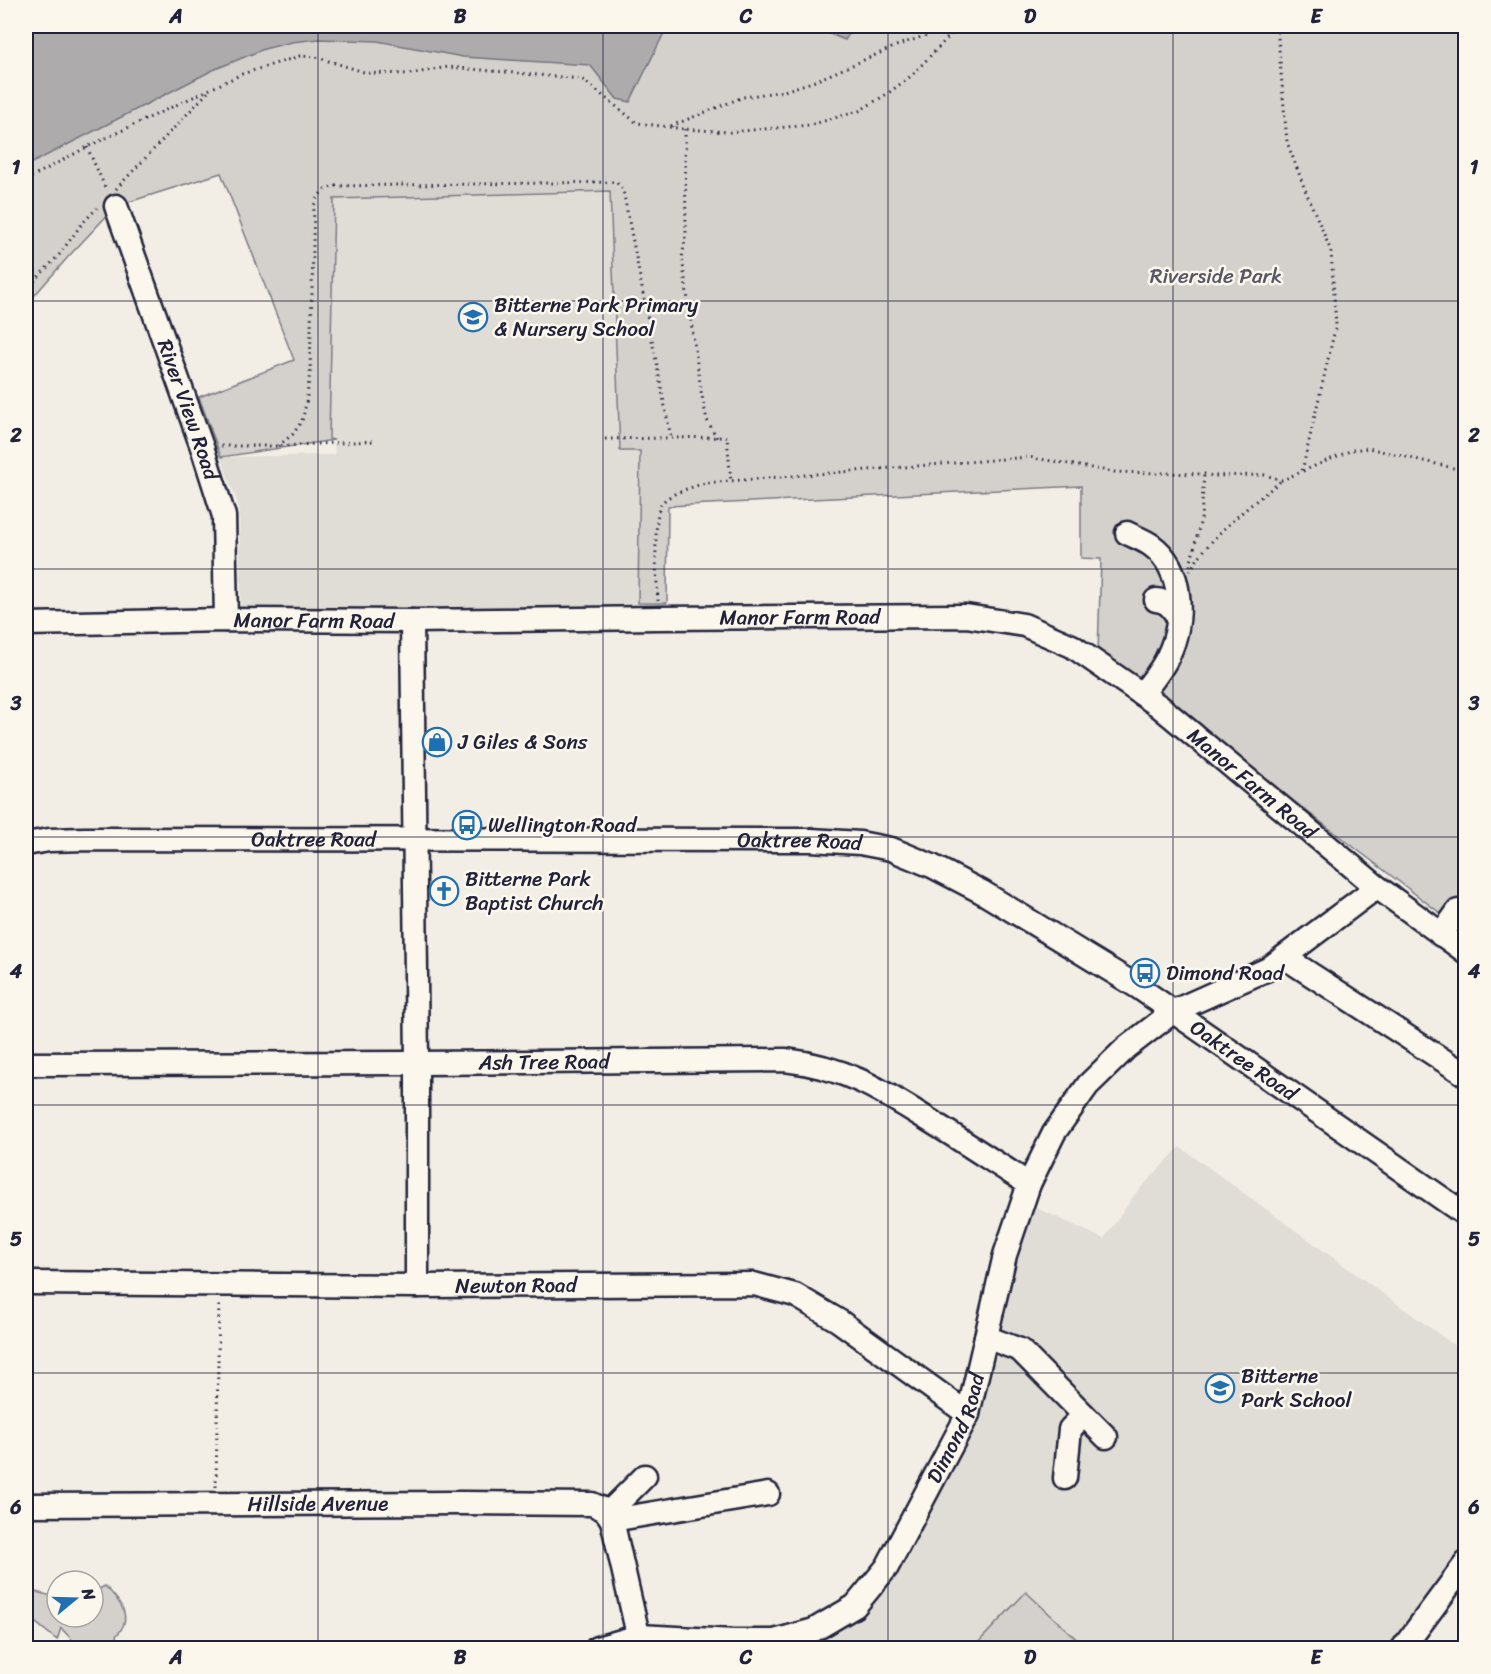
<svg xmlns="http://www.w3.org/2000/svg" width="1491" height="1674" viewBox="0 0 1491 1674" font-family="Sriracha,sans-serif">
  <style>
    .built { fill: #e0dcd6 }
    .green { fill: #d4d1cc; stroke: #7b7a84; stroke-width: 1.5 }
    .water { fill: #aeabad; stroke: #76747f; stroke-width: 1.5 }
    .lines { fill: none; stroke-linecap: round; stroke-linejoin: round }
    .minor-casing { stroke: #22223b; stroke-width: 27 }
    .path { stroke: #22223b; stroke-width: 3; stroke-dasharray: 1.5 4.5; stroke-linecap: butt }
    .minor { stroke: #fbf7ec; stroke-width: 22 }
    .grid { fill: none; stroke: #22223b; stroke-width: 1.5; stroke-opacity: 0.55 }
    .labels { text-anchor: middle; stroke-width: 5; stroke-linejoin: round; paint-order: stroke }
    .park-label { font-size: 21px; fill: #575766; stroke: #fbf7ec }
    .poi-label { font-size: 21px; fill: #22223b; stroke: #fbf7ec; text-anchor: start }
    .street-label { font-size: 21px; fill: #22223b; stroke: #fbf7ec }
    .neatline { fill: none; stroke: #22223b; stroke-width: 2 }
    .grid-label { font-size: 20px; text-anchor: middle; font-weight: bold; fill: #22223b }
  </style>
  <rect width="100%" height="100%" fill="#f2eee5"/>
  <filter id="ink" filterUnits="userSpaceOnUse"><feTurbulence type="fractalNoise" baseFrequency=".0167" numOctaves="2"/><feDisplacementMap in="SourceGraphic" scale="12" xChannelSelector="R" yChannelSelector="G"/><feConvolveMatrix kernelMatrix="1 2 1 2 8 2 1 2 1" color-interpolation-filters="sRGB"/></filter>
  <g filter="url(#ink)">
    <g class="built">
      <path d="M611,191l9,259 20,1 -2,152 -2,5 -395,-1 -2,-100 -18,-50 114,-2 -1,-15h-5l5,-241z"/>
      <path d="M1180,1147l285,206v194l-73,101h-585l6,-1 81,-67 71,-157 65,-218 74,34 31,-45z"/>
    </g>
    <g class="green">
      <path d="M26,26h1439v906l-367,-280 3,-93 -20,-1v-72l-413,20 -1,97h-29l2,-152h-20l-10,-260 -276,8 -5,240 5,1 -113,17 -22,-60 95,-37 -73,-187 -105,33 -47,50 -43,49z"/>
      <path d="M105,1586c14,14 30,31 11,50l3,12h-44v-5l-14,-15 -4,12 -21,-17 -10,-3v-27l5,-2 26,6v20h36v-25z"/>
      <path d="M1026,1592l60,56h-113z"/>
    </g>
    <g class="water">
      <path d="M26,26h664l-24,3 -36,73 -13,-3 -27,-34 -127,-8 -86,-16 -58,-2 -27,3 -28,7 -51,21 -187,96z"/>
      <path d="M810,26h44l-9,14z"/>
    </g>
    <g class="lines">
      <g class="minor-casing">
        <g id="minor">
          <path id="s1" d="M116,206l87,244 21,66 2,104"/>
          <path d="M1127,533c8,4 17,7 24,12 34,24 33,78 17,111 -6,14 -17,26 -26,38"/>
          <path d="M1156,600c12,1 16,8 22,17"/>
          <path d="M412,621l5,442v223"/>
          <path id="s2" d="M26,624l200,-4 186,1 246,-3 308,-2 58,9 48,21 87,60 218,181 89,65"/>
          <path id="s3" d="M26,844l23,-4 37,-1 725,1 49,3 31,6 41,17 50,26 156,95 328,228"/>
          <path d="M1441,935l17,-24"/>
          <path d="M1284,957l182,118"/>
          <path id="s4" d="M26,1064l391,-1 368,-3c61,7 96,30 147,62 32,20 64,41 97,62"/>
          <path id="s5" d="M26,1283l391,3 337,-2 41,11 44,26 129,93"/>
          <path d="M986,1337l34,13 86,87"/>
          <path d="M1065,1478l5,-49 14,-14"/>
          <path id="s6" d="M26,1505l437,-2 129,1 13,6 7,10 29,128"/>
          <path d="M608,1513l37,-37"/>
          <path d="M612,1520l156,-26"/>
          <path id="s7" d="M597,1648l42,-12 95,5h40l40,-11 41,-24 32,-39 81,-153 37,-159 24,-71 25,-51 34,-48 38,-37 48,-37 94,-42 109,-82"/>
          <path d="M1403,1648l63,-85"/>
        </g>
      </g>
      <g class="path">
        <path d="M1277,26l10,116 17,45 27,64 5,74 -34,146"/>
        <path d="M671,126l72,-29 41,-6 31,-10 86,-37 52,-18"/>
        <path d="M685,129l1,106 -4,23 19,133 6,29 10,18 1,3"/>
        <path d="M87,147l19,42"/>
        <path d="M26,180l61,-33 155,-73 58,-18 16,1 51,16 43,1 38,-7 134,12 55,44 48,6 45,3 80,-7 49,-14 28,-17 24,-18 48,-50"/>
        <path d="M116,189l93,-98"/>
        <path d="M26,290l33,-35 22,-30 16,-17"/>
        <path d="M605,439l122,-2 4,45"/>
        <path d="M221,446h57l96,-5"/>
        <path d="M278,446l15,-12 9,-13 4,-17 4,-32 4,-166c4,-12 8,-15 19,-20l283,-4 7,8 48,248"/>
        <path d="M1190,566l11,-47 3,-45"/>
        <path d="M1190,571c22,-38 59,-64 92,-91"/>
        <path d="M658,601c-1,-19 -6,-86 4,-98 8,-10 31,-16 43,-20l324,-26 85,15 90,2 9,2 52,-1 17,5 70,-30 16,-2 98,23"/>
        <path d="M216,1487l3,-186"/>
      </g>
      <use href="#minor" class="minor"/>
    </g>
  </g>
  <path class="grid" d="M318,26v1622M603,26v1622M888,26v1622M1173,26v1622M26,301h1440M26,569h1440M26,837h1440M26,1105h1440M26,1373h1440"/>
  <defs>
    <g id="school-ring" transform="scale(1.5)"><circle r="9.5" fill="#fbf7ec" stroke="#1f6fb2" stroke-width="1.5"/><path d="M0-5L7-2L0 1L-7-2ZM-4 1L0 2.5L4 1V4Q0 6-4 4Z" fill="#1f6fb2"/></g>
    <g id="shop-ring" transform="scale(1.5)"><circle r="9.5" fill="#fbf7ec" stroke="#1f6fb2" stroke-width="1.5"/><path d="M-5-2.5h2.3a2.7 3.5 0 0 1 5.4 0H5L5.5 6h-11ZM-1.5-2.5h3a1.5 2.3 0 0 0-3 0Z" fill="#1f6fb2"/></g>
    <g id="bus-ring" transform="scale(1.5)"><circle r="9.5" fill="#fbf7ec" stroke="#1f6fb2" stroke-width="1.5"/><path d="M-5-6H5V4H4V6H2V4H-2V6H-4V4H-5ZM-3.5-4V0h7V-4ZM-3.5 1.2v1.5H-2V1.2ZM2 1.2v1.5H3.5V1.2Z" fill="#1f6fb2"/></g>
    <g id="church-ring" transform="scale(1.5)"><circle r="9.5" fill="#fbf7ec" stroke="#1f6fb2" stroke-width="1.5"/><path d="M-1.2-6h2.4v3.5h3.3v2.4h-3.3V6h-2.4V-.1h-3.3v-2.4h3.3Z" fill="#1f6fb2"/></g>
  </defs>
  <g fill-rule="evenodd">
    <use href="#school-ring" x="473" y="317"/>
    <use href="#shop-ring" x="437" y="742"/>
    <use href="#bus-ring" x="467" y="825"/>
    <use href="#church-ring" x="444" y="891"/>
    <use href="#bus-ring" x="1145" y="973"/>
    <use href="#school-ring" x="1220" y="1388"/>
  </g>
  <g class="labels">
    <g class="park-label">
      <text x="1216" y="283">Riverside Park</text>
    </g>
    <g class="poi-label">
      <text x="494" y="312">Bitterne Park Primary<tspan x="494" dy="24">&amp; Nursery School</tspan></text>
      <text x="458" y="749">J Giles &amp; Sons</text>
      <text x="488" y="832">Wellington Road</text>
      <text x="465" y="886">Bitterne Park<tspan x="465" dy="24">Baptist Church</tspan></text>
      <text x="1166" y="980">Dimond Road</text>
      <text x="1241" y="1383">Bitterne<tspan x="1241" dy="24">Park School</tspan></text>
    </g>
    <g class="street-label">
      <text dy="7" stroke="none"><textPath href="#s1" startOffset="216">River View Road</textPath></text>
      <text dy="7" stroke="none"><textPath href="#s2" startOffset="774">Manor Farm Road</textPath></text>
      <text dy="7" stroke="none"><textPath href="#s2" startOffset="288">Manor Farm Road</textPath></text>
      <text dy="7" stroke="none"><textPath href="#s2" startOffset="1278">Manor Farm Road</textPath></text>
      <text dy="7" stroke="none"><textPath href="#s3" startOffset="288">Oaktree Road</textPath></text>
      <text dy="7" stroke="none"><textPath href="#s3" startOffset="774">Oaktree Road</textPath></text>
      <text dy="7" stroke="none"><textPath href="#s3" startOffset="1278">Oaktree Road</textPath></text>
      <text dy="7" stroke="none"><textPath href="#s4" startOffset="518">Ash Tree Road</textPath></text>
      <text dy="7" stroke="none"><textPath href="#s5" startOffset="490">Newton Road</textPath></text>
      <text dy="7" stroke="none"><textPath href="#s7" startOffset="474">Dimond Road</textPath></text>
      <text dy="7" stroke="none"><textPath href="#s6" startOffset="292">Hillside Avenue</textPath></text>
    </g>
  </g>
  <rect width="1491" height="1674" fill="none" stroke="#fbf7ec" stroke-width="66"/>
  <g transform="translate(75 1599) rotate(71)"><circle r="28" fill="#fbf7ec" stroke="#a4a2a5" stroke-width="1.5"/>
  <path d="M0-4.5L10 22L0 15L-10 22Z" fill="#1f6fb2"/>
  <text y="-9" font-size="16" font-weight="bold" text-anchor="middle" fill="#22223b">N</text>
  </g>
  <rect x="33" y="33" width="1425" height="1608" class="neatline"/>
  <g class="grid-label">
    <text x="176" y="23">A</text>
    <text x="460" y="23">B</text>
    <text x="746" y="23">C</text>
    <text x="1030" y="23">D</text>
    <text x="1316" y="23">E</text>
    <text x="16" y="174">1</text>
    <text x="1474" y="174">1</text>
    <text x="16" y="442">2</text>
    <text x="1474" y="442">2</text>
    <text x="16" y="710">3</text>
    <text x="1474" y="710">3</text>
    <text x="16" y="978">4</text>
    <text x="1474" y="978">4</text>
    <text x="16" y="1246">5</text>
    <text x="1474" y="1246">5</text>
    <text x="16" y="1514">6</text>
    <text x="1474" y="1514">6</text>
    <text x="176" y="1664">A</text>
    <text x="460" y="1664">B</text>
    <text x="746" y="1664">C</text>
    <text x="1030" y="1664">D</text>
    <text x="1316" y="1664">E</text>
  </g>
</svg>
